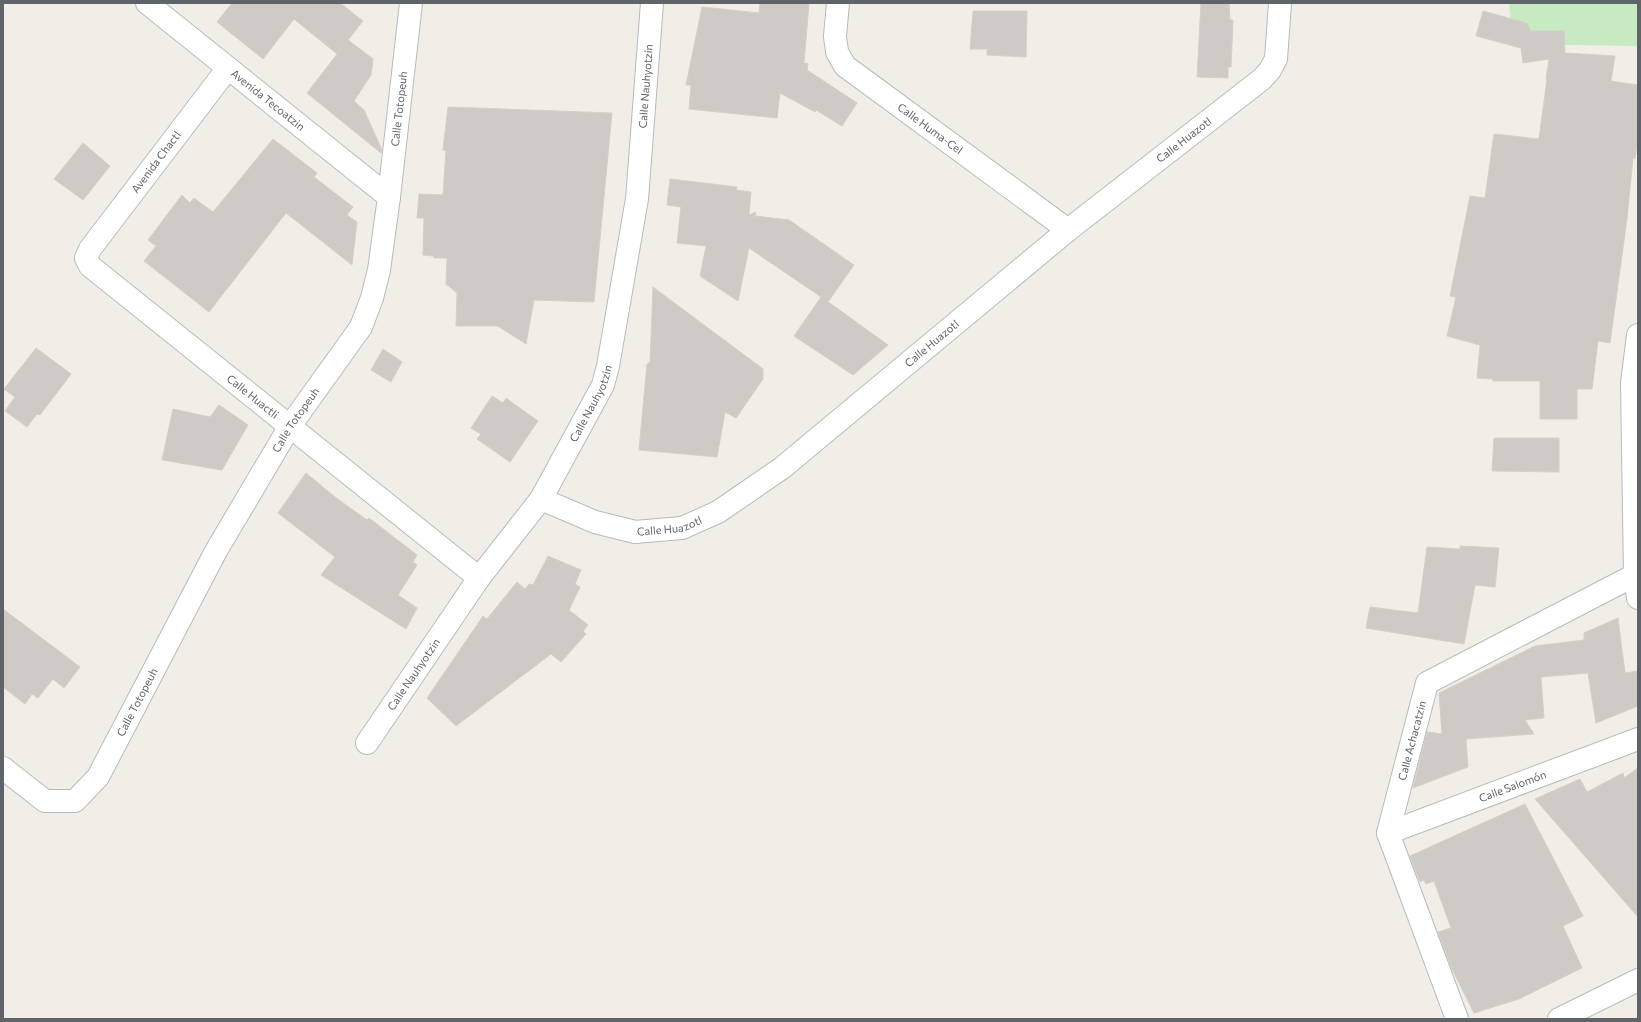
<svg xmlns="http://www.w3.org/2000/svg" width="1641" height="1022" viewBox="0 0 1641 1022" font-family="Commissioner,sans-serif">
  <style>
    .green { fill: #c8eac3 }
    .building { fill: #cecbc6; stroke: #d7cfc5 }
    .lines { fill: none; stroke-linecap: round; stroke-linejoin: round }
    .street-casing { stroke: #b7bbbe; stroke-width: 24 }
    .street { stroke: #fff; stroke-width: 22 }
    .labels { text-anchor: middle; stroke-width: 3; stroke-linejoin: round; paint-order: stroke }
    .street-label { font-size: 11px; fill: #5e6468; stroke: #fff }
  </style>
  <rect width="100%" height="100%" fill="#f1eee7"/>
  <path class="green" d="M1509,3h129v43l-125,-2z"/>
  <g class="building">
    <path d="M232,3h108l23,18 -26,33 -43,-35 -31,40 -46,-37z"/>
    <path d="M760,3h49l-5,60 4,1 -1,6 50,33 -15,23 -26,-16 -1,2 -35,-19 -3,25 -88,-9 2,-24h-5l16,-78 57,6z"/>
    <path d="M1201,3h28l1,17h3l-2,47h-3v11l-31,-1z"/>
    <path d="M973,11h54l-1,46 -39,-2v-6h-17z"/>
    <path d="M1483,11l44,12 4,8h33l1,22 50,3 -4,25 27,4v54l-3,20 -2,-1 -6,61 -17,124 -12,-2 -6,48h-15v30h-37v-38h-47v-2l-16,-1 3,-33 -33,-9 9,-39 -6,-1 20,-100 15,2 9,-64 45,5 8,-60h-1l3,-20 -26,4 -2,-15 -45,-12z"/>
    <path d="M348,40l25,19 -2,16 -17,26 10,9 18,40 -1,3 -74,-60z"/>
    <path d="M448,107l164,6 -18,189 -60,-2 -8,44 -28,-18h-42l1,-33 -11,-9 1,-26h-13l-1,-2 -10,-1 1,-37h-7l2,-24 24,1 3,-44 -3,-1z"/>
    <path d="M273,139l44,34 -3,4 39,30 -6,8 10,7 -5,43 -66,-52 -77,99 -65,-51 12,-15 -8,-6 34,-45 8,8 4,-5 19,14z"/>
    <path d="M83,143l27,23 -27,34 -29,-21z"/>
    <path d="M670,179l67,8 -1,3 15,2 -2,23 7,-3 -1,4 34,4 65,45 -26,37 -1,-1 61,44 -35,30 -59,-39 27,-39 -72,-49 -11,53 -38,-25 6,-30 -29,-3 4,-36 -14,-2z"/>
    <path d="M653,287l110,82v10l-27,39 -11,-6 -8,45 -78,-7 8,-86 3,-2z"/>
    <path d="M36,348l35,26 -31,41 -3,-1 -10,13 -22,-16 10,-14 -11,-8z"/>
    <path d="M383,349l19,13 -11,20 -20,-12z"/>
    <path d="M492,396l11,7 3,-5 32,23 -28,41 -33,-23 4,-5 -10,-6z"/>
    <path d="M219,405l29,20 -26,45 -60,-10 11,-51 37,8z"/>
    <path d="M1494,438h65v34l-67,-1z"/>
    <path d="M306,473l29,24 32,23 2,-2 48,37 -4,7 4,3 -19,30 19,13 -11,21 -85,-54 14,-18 -57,-44z"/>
    <path d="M1460,546l39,2 -4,39 -20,-2 -11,59 -98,-16 4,-21 48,6 9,-66 33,2z"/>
    <path d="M548,556l33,14 -6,14 5,3 -11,23 19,15 -5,6 3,3 -25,28 -10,-8 -95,72 -29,-28 56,-82 4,3 30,-37 8,7 4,-5 4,1z"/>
    <path d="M3,609l77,58 -16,21 -11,-9 -15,19 -6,-4 -7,10 -22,-17z"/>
    <path d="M1618,618l7,55 13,-2v35l-42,17 -8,-50 -47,4 3,41 -19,2 9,14 -68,5 2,28 -55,21 14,-56 15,2 -3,-41 96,-47 49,-6v-7z"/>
    <path d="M1638,768v149l-103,-118 45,-20 7,13 36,-19 1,5z"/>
    <path d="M1525,804l58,112 -20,10 19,42 -63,31 -45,14 -22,-44 -14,-37 13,-4 -17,-47 -8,3 -2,-4 -4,2 -10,-26z"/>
  </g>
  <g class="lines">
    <g class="street-casing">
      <g id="street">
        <path id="s1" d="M147,3l242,194"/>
        <path id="s2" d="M838,3l-3,33 2,16 8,14 223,164"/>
        <path id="s3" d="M228,68l-138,181 -4,9 4,8 389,312"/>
        <path d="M1638,335l-6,48 3,192 3,23"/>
        <path id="s4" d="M541,499l54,23 40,10 47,-4 36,-16 64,-44 286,-238 194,-151 8,-9 6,-11 4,-56"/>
        <path id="s5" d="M367,743l112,-165 62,-79 62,-114 5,-19 29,-167 15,-196"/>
        <path id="s6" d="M3,768l42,33h30l23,-24 118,-226 74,-125 71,-99 11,-29 7,-28 10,-73 22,-194"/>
        <path id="s7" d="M1388,833l250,-94"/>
        <path id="s8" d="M1457,1019l-69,-186 39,-150 208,-108"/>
        <path d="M1559,1019l79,-39"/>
      </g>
    </g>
    <use href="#street" class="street"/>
  </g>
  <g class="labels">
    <g class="street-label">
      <text dy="4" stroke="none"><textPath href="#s5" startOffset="732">Calle Nauhyotzin</textPath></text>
      <text dy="4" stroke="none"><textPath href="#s1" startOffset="155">Avenida Tecoatzin</textPath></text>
      <text dy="4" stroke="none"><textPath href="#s6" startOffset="861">Calle Totopeuh</textPath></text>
      <text dy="4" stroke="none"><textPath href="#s2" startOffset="171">Calle Huma-Cel</textPath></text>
      <text dy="4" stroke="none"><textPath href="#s4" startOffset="783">Calle Huazotl</textPath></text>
      <text transform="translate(156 162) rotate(-53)" y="4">Avenida Chactl</text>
      <text dy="4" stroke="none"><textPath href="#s4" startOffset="459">Calle Huazotl</textPath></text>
      <text dy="4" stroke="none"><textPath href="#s3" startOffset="455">Calle Huactli</textPath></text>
      <text dy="4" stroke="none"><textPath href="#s5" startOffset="408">Calle Nauhyotzin</textPath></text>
      <text dy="4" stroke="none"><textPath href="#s6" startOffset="525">Calle Totopeuh</textPath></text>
      <text dy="4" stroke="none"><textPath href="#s4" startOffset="135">Calle Huazotl</textPath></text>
      <text dy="4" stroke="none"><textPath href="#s5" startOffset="83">Calle Nauhyotzin</textPath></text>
      <text dy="4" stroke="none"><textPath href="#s6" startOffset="201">Calle Totopeuh</textPath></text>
      <text dy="4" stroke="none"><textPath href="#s8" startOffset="294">Calle Achacatzin</textPath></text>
      <text dy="4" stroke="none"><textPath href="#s7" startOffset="133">Calle Salomón</textPath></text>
    </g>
  </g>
  <rect width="1641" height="1022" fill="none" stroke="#5e6468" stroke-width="8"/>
</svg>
